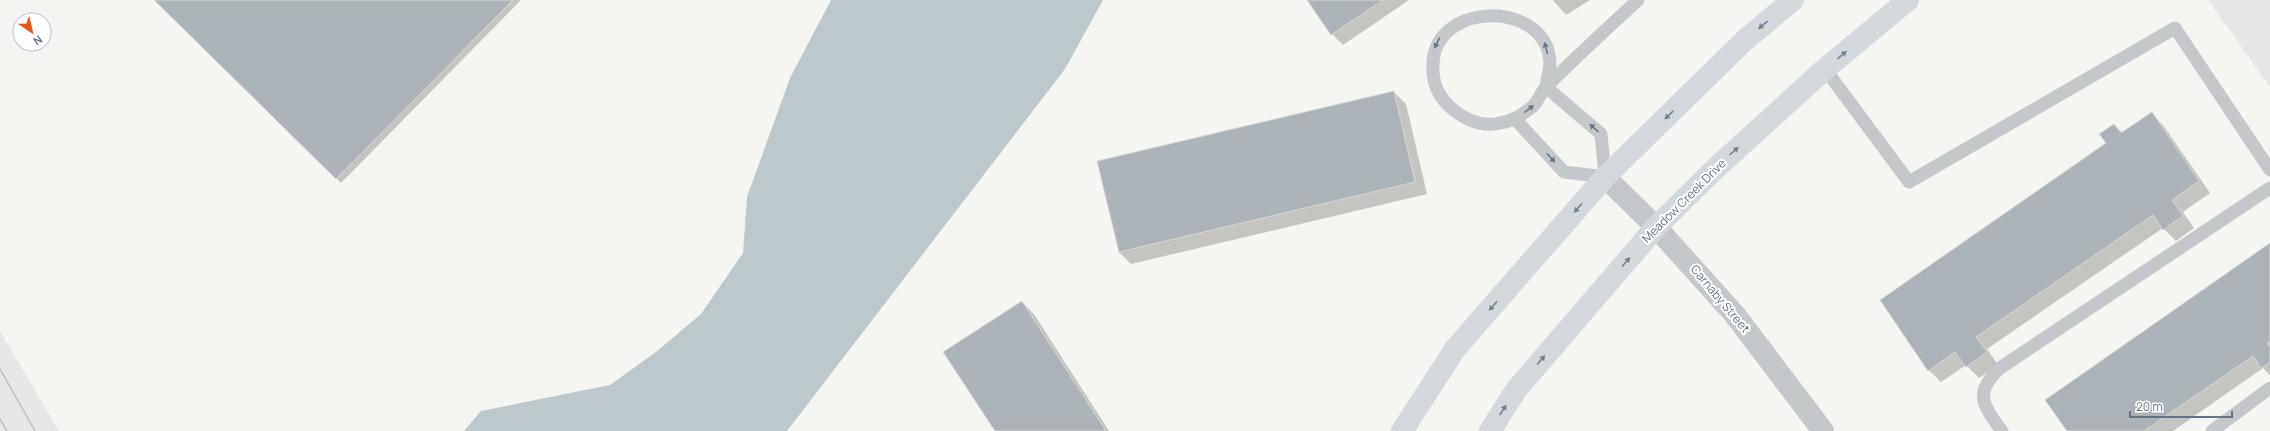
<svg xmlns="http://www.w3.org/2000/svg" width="2270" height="431" viewBox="0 0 2270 431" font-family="Manrope,sans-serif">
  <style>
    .built { fill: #e6e7e5 }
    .water { fill: #bdc8cd }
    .shadow { fill: #0003 }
    .building { fill: #abb3b9; stroke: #d6d7d4 }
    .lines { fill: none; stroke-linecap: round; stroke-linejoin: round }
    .lane { stroke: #c4c8cb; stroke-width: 13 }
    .street { stroke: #c4c8cb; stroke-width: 22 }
    .secondary { stroke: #d3d8dc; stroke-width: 22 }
    .tram { stroke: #a4aab0; stroke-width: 1 }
    .oneway { fill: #738291 }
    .oneway2 { fill: #677788 }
    .labels { text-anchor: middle; stroke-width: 4; stroke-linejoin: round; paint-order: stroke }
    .street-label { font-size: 12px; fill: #627384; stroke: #fff }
  </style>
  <rect width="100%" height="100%" fill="#f5f5f1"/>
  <g class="built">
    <path d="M2208,0h62v87z"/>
    <path d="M0,331l59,100h-59z"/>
  </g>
  <path class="water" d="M831,0h272l-38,69 -278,362h-323l17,-20 129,-26 46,-33 45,-38 42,-61 4,-56 43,-119z"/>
  <g class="shadow">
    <path d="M155,0h366l-180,183z"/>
    <path d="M1309,0h100l-66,45 -11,-11z"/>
    <path d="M1553,0h37l-24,15z"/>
    <path d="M1394,92l12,12 21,90 -296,70 -12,-12z"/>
    <path d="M2151,113l12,12 47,68 -27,19 11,16 -18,13 -13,-13 -176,121 11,16 -19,13 -13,-13 -25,17 -12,-12 178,-227 7,-18 9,8z"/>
    <path d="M2270,244v131l-7,-7 -90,63h-105z"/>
    <path d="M1022,302l12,12 75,117h-113z"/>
  </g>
  <g class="building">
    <path d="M154,0h359l-177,179z"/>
    <path d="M1307,0h76l-52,35z"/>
    <path d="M1394,91l21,91 -296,70 -22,-91z"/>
    <path d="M2152,112l47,69 -27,19 11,16 -20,14 -10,-15 -177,122 11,15 -21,15 -11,-15 -27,19 -48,-71 226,-157 -7,-9 15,-10 7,9z"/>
    <path d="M2270,243v98l-3,2 3,4v15l-9,6 -8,-12 -109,75h-77l-22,-31z"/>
    <path d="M1022,301l84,130h-111l-52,-79z"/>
  </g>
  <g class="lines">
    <g class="lane">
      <path d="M1825,69l84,113 266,-154 95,142"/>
      <path d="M1546,87c1,-8 4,-17 4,-24 -2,-63 -115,-63 -117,1 -1,16 4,30 15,41 13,13 33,23 52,18 13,-2 22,-8 32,-16 7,-6 9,-16 16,-22 29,-29 60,-57 90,-85"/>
      <path d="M1515,119l49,53 41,5 -4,-43 -55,-47"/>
      <path d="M2002,431c-19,-26 -29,-38 -2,-63l270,-180"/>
      <path d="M2212,431l58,-43"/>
    </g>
    <path class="street" d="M1605,177l51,50 79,88 88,116"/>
    <g class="secondary">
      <path d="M1402,431l53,-82 150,-172 140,-137 48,-40"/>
      <path d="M1490,431l26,-41 140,-163 59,-58 110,-100 83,-69"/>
    </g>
    <g class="tram">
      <path d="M0,369l35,62"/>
      <path d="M0,419l7,12"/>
    </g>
  </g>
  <defs><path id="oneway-solid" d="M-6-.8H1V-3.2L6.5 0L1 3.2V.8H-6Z"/></defs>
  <g class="oneway">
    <use href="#oneway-solid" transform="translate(1763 25) rotate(140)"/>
    <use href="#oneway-solid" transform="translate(1842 55) rotate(-40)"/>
    <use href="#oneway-solid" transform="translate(1669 115) rotate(136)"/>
    <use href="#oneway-solid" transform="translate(1734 151) rotate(-42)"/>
    <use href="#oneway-solid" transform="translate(1578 208) rotate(131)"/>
    <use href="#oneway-solid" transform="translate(1626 262) rotate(-49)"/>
    <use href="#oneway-solid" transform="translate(1493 306) rotate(131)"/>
    <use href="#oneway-solid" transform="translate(1541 360) rotate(-49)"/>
    <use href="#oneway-solid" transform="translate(1503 410) rotate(-58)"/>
  </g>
  <g class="oneway2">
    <use href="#oneway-solid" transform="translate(1437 43) rotate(116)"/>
    <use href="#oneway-solid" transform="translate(1546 48) rotate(-104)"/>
    <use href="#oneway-solid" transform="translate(1529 109) rotate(-38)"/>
    <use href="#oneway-solid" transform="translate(1594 128) rotate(-139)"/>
    <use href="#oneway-solid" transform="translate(1551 158) rotate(48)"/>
  </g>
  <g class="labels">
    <g class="street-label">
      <text transform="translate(1684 201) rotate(-45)" y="4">Meadow Creek Drive</text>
      <text transform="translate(1720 299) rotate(50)" y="4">Carnaby Street</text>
    </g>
  </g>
  <g transform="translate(32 32) rotate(145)"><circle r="19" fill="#ffffff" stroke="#c0c7ce"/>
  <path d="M0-3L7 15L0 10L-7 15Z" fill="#ee5619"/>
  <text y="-6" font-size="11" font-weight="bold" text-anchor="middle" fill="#627384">N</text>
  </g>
  <path d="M2130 411v6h102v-6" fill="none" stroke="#627384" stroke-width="2"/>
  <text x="2136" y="411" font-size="12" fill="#627384" stroke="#ffffff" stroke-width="3" paint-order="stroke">20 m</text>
</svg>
